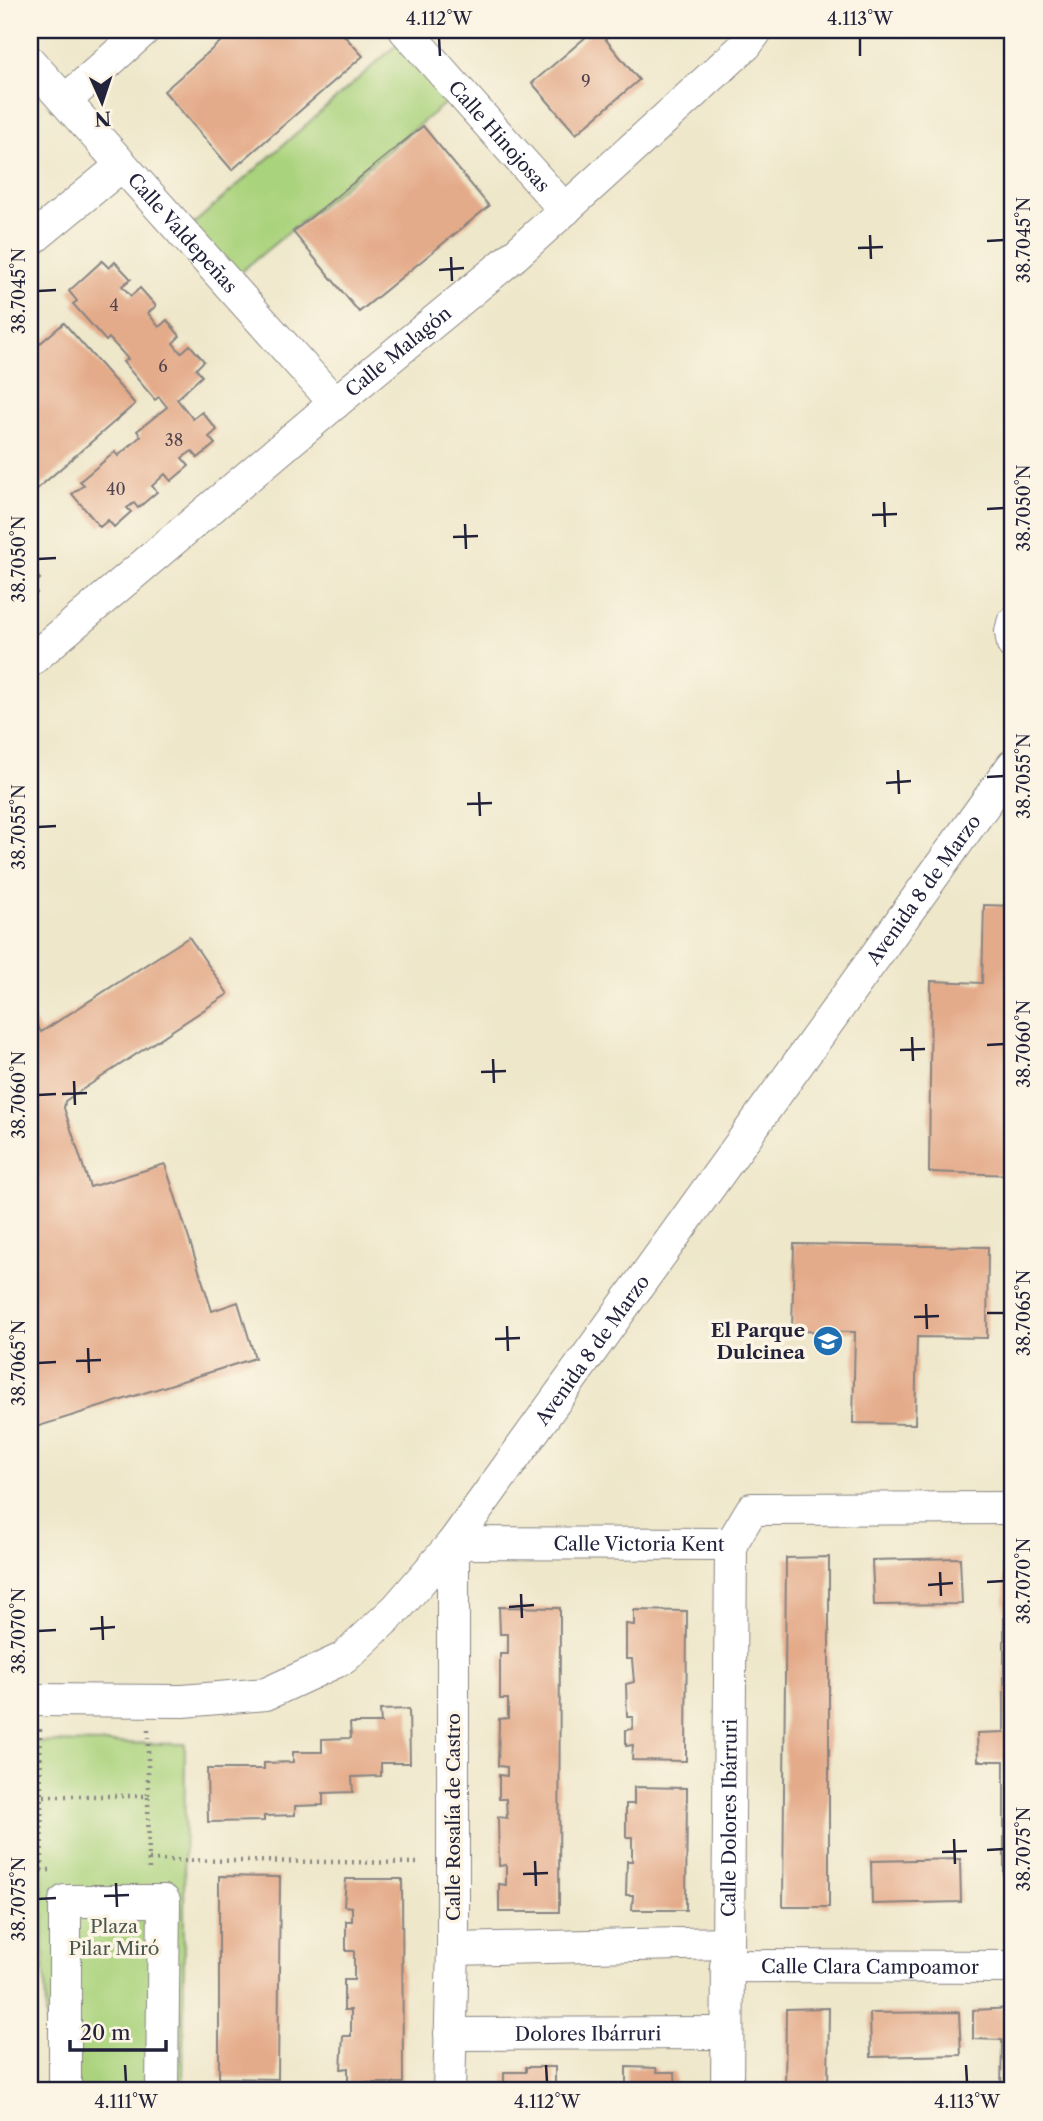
<svg xmlns="http://www.w3.org/2000/svg" width="1043" height="2121" viewBox="0 0 1043 2121" font-family="'Libre Caslon Text',serif">
  <style>
    .green { fill: #aad37d; stroke: #667a5c; stroke-width: 2 }
    .building { fill: #e4ab8a }
    .lines { fill: none; stroke-linecap: round; stroke-linejoin: round }
    .minor-casing { stroke: #888482; stroke-width: 34 }
    .path { stroke: #888482; stroke-width: 4.5; stroke-dasharray: 2 5; stroke-linecap: butt }
    .minor { stroke: #fff; stroke-width: 32 }
    .ticks { fill: none; stroke: #22223b; stroke-width: 2.5 }
    .labels { text-anchor: middle; stroke-width: 7; stroke-linejoin: round; paint-order: stroke }
    .number-label { font-size: 16px; fill: #52444f }
    .street-label { font-size: 19px; fill: #22223b; stroke: #fcf5e5 }
    .poi-label { font-size: 19px; font-weight: bold; fill: #22223b; stroke: #fcf5e5; text-anchor: end }
    .park-label { font-size: 19px; fill: #4b574f; stroke: #fcf5e5 }
    .neatline { fill: none; stroke: #22223b; stroke-width: 2.5 }
    .ticks-label { font-size: 18px; text-anchor: middle; fill: #22223b }
  </style>
  <rect width="100%" height="100%" fill="#fcf5e5"/>
  <filter id="ink" filterUnits="userSpaceOnUse"><feTurbulence type="fractalNoise" baseFrequency=".0143" numOctaves="2"/><feDisplacementMap in="SourceGraphic" scale="14" xChannelSelector="R" yChannelSelector="G"/><feConvolveMatrix kernelMatrix="1 2 1 2 8 2 1 2 1" color-interpolation-filters="sRGB"/></filter>
  <filter id="wash" filterUnits="userSpaceOnUse"><feTurbulence type="fractalNoise" baseFrequency=".00686" numOctaves="4" result="noise"/><feDisplacementMap in="SourceGraphic" scale="28" xChannelSelector="R" yChannelSelector="G"/><feGaussianBlur stdDeviation="1.57" result="paint"/><feColorMatrix in="noise" values="0 0 0 0 0 0 0 0 0 0 0 0 0 0 0 0 0 1.4 0 .05"/><feComposite in="paint" operator="in"/></filter>
  <g filter="url(#wash)">
    <rect width="100%" height="100%" fill="#eee7ca"/>
    <g class="green">
      <path d="M409,34l51,57 -233,192 -45,-49z"/>
      <path d="M30,1742l155,2 -2,347h-135l-6,-226 -12,-1z"/>
    </g>
    <g id="blocks">
      <g class="building">
        <path d="M234,30h105l24,26 -131,114 -68,-79z"/>
        <path d="M594,30h4l41,50 -63,54 -44,-51z"/>
        <path d="M423,126l66,80 -130,106 -66,-80z"/>
        <path d="M102,261l7,7 6,-6 16,17 -9,7 9,10 9,-8 16,18 -8,7 11,14 8,-7 13,16 -7,7 8,10 9,-8 14,16 -8,8 6,7 -25,23 16,20 9,-7 15,18 -8,7 6,7 -17,14 -6,-7 -10,7 7,8 -18,15 -6,-7 -13,12 5,6 -19,16 -4,-5 -7,5 4,4 -17,15 -6,-7 -8,7 -28,-33 12,-9 -4,-4 35,-29 3,4 23,-20 -4,-5 30,-24 -8,-10 -4,3 -32,-38 5,-3 -8,-9 -11,-12 -3,3 -33,-37 4,-3 -8,-10z"/>
        <path d="M64,323l71,81 -98,85 -7,-8v-129z"/>
        <path d="M30,568l10,11 -8,7 5,7 -7,7z"/>
        <path d="M984,905l29,1v269l-84,-3 2,-191 51,2z"/>
        <path d="M189,937l39,57 -163,107 -1,7 26,79 75,-23 47,147 26,-9 17,56 -225,71v-415l11,18z"/>
        <path d="M794,1244l194,3 -1,91 -70,-1 -2,87 -62,-1 2,-91 -63,-1z"/>
        <path d="M829,1557v350h-46l3,-349z"/>
        <path d="M1013,1557v351l-9,1v-148h-26l-1,-28 27,-1v-174z"/>
        <path d="M960,1558l2,46 -88,1 -2,-45z"/>
        <path d="M499,1607l61,1 -1,304h-60v-28l7,1v-20l-7,1 -1,-49 9,1 -1,-19h-7v-24l8,1v-9l-9,-1 1,-47 9,-1v-19h-8v-45h8v-20h-8z"/>
        <path d="M634,1610l53,1 -1,150 -54,-1 1,-15 -7,1v-16l7,-1v-12h-6l-1,-33 8,-2 -2,-23h-6v-35l8,1z"/>
        <path d="M409,1709l1,54h-29v13l-29,1 1,15 -30,1v12l-28,1v9l-31,1v5l-56,1 -1,-53h57v-6l29,-1v-10h29v-13l29,-1 -1,-15h31l-1,-13z"/>
        <path d="M634,1787l53,1 -1,122h-54l1,-15h-7l1,-34h5v-24h-6v-33h8z"/>
        <path d="M960,1859l1,43 -89,2 -1,-43z"/>
        <path d="M219,1876l61,1 -2,202 -59,-1z"/>
        <path d="M346,1879h56l1,204h-55v-15l-7,1 2,-33h8v-26h-7v-30h10v-29h-8v-30h6v-14l-8,-1z"/>
        <path d="M829,2008l-1,83h-43l1,-82z"/>
        <path d="M1013,2008v83h-12l1,-51 -29,-1v-29z"/>
        <path d="M959,2012l2,43 -90,2 -1,-44z"/>
        <path d="M526,2067h29v24h-51v-19h22z"/>
        <path d="M626,2067l30,1 1,4h18l1,19h-50z"/>
      </g>
    </g>
  </g>
  <g filter="url(#ink)">
    <use href="#blocks" fill-opacity="0" stroke="#888482" stroke-width="2"/>
    <g class="lines">
      <g class="minor-casing">
        <g id="minor">
          <path id="s1" d="M405,30l160,180"/>
          <path id="s2" d="M30,62l305,341"/>
          <path d="M65,101l79,-71"/>
          <path d="M30,241l91,-75"/>
          <path d="M1013,623l-2,9 2,12"/>
          <path id="s3" d="M30,661l305,-258 180,-148 231,-210 11,-15"/>
          <path id="s4" d="M453,1543l278,1"/>
          <path d="M731,1544l21,-35 261,-1"/>
          <path id="s5" d="M30,1700l153,1 83,-7 78,-36 53,-50 56,-65 560,-778"/>
          <path d="M453,1949l274,-6"/>
          <path id="s6" d="M726,1966l287,1"/>
          <path id="s7" d="M450,2034l277,-1"/>
          <path d="M65,2091v-190h99l-2,190"/>
          <path d="M449,2091l4,-142v-406"/>
          <path id="s8" d="M727,2091l4,-547"/>
        </g>
      </g>
      <g class="path">
        <path d="M40,1729l2,141h11"/>
        <path d="M148,1730v66"/>
        <path d="M30,1796h118l1,73"/>
        <path d="M30,1858h12"/>
        <path d="M149,1860l272,3"/>
      </g>
      <use href="#minor" class="minor"/>
    </g>
  </g>
  <path class="ticks" d="M439,38l1,18M860,38v18M870,235l1,24M987,241l17,-1M858,248l25,-1M451,257l1,24M439,270l25,-2M38,291l18,-1M884,502l1,25M987,509l17,-1M872,515l25,-1M465,524l1,25M453,537l25,-1M38,559l18,-1M898,770l1,24M987,777l17,-1M886,783l25,-2M479,792l1,24M467,804l25,-1M38,827l18,-1M912,1037l1,24M987,1045l17,-1M900,1050l25,-1M493,1059l1,24M481,1072l25,-1M74,1081l1,24M62,1094l25,-1M38,1095l18,-1M926,1304l1,25M987,1313h17M914,1317l25,-1M507,1326l1,25M495,1339l25,-1M88,1348l1,25M76,1361l25,-1M38,1363l18,-1M940,1572l1,24M987,1582l17,-1M928,1585l25,-2M521,1594l1,24M509,1607l25,-2M102,1616l1,24M90,1629l25,-2M38,1631l18,-1M954,1839l1,25M987,1850l17,-1M942,1852l25,-1M535,1861l1,25M523,1874l25,-1M116,1883l1,24M104,1896l25,-1M38,1899l18,-1M125,2065l1,17M546,2065l1,17M966,2065l1,17"/>
  <defs>
    <g id="school-disc" transform="scale(1.575)"><circle r="9.5" fill="#1f6fb2" stroke="#fcf5e5"/><path d="M0-5L7-2L0 1L-7-2ZM-4 1L0 2.5L4 1V4Q0 6-4 4Z" fill="#fff"/></g>
  </defs>
  <g fill-rule="evenodd">
    <use href="#school-disc" x="828" y="1341"/>
  </g>
  <g class="labels">
    <g class="number-label">
      <text x="586" y="87">9</text>
      <text x="114" y="311">4</text>
      <text x="163" y="372">6</text>
      <text x="174" y="446">38</text>
      <text x="116" y="495">40</text>
    </g>
    <g class="street-label">
      <text dy="7" stroke="none"><textPath href="#s1" startOffset="142">Calle Hinojosas</textPath></text>
      <text dy="7" stroke="none"><textPath href="#s2" startOffset="229">Calle Valdepeñas</textPath></text>
      <text dy="7" stroke="none"><textPath href="#s3" startOffset="481">Calle Malagón</textPath></text>
      <text dy="7" stroke="none"><textPath href="#s5" startOffset="1286">Avenida 8 de Marzo</textPath></text>
      <text dy="7" stroke="none"><textPath href="#s5" startOffset="719">Avenida 8 de Marzo</textPath></text>
      <text dy="7" stroke="none"><textPath href="#s4" startOffset="186">Calle Victoria Kent</textPath></text>
      <text transform="translate(453 1817) rotate(-90)" y="7">Calle Rosalía de Castro</text>
      <text dy="7" stroke="none"><textPath href="#s8" startOffset="273">Calle Dolores Ibárruri</textPath></text>
      <text dy="7" stroke="none"><textPath href="#s6" startOffset="144">Calle Clara Campoamor</textPath></text>
      <text dy="7" stroke="none"><textPath href="#s7" startOffset="138">Dolores Ibárruri</textPath></text>
    </g>
    <g class="poi-label">
      <text x="805" y="1337">El Parque<tspan x="805" dy="22">Dulcinea</tspan></text>
    </g>
    <g class="park-label">
      <text x="114" y="1933">Plaza<tspan x="114" dy="22">Pilar Miró</tspan></text>
    </g>
  </g>
  <rect width="1043" height="2121" fill="none" stroke="#fcf5e5" stroke-width="77"/>
  <g transform="translate(102 102) rotate(177)" stroke="#fcf5e5" stroke-width="5" paint-order="stroke">
  <path d="M0-5L12 26L0 18L-12 26Z" fill="#22223b"/>
  <text y="-10" font-size="19" font-weight="bold" text-anchor="middle" fill="#22223b">N</text>
  </g>
  <path d="M70 2040v10h96v-10" fill="none" stroke="#22223b" stroke-width="3.5"/>
  <text x="80" y="2040" font-size="21" fill="#22223b" stroke="#fcf5e5" stroke-width="5" paint-order="stroke">20 m</text>
  <rect x="38" y="38" width="966" height="2044" class="neatline"/>
  <g class="ticks-label">
    <text x="439" y="25">4.112°W</text>
    <text x="860" y="25">4.113°W</text>
    <text transform="translate(1024 240) rotate(-90)" y="6">38.7045°N</text>
    <text transform="translate(19 291) rotate(-90)" y="6">38.7045°N</text>
    <text transform="translate(1024 508) rotate(-90)" y="6">38.7050°N</text>
    <text transform="translate(19 559) rotate(-90)" y="6">38.7050°N</text>
    <text transform="translate(1024 776) rotate(-90)" y="6">38.7055°N</text>
    <text transform="translate(19 827) rotate(-90)" y="6">38.7055°N</text>
    <text transform="translate(1024 1044) rotate(-90)" y="6">38.7060°N</text>
    <text transform="translate(19 1095) rotate(-90)" y="6">38.7060°N</text>
    <text transform="translate(1024 1313) rotate(-90)" y="6">38.7065°N</text>
    <text transform="translate(19 1363) rotate(-90)" y="6">38.7065°N</text>
    <text transform="translate(1024 1581) rotate(-90)" y="6">38.7070°N</text>
    <text transform="translate(19 1631) rotate(-90)" y="6">38.7070°N</text>
    <text transform="translate(1024 1849) rotate(-90)" y="6">38.7075°N</text>
    <text transform="translate(19 1899) rotate(-90)" y="6">38.7075°N</text>
    <text x="126" y="2108">4.111°W</text>
    <text x="547" y="2108">4.112°W</text>
    <text x="967" y="2108">4.113°W</text>
  </g>
</svg>
